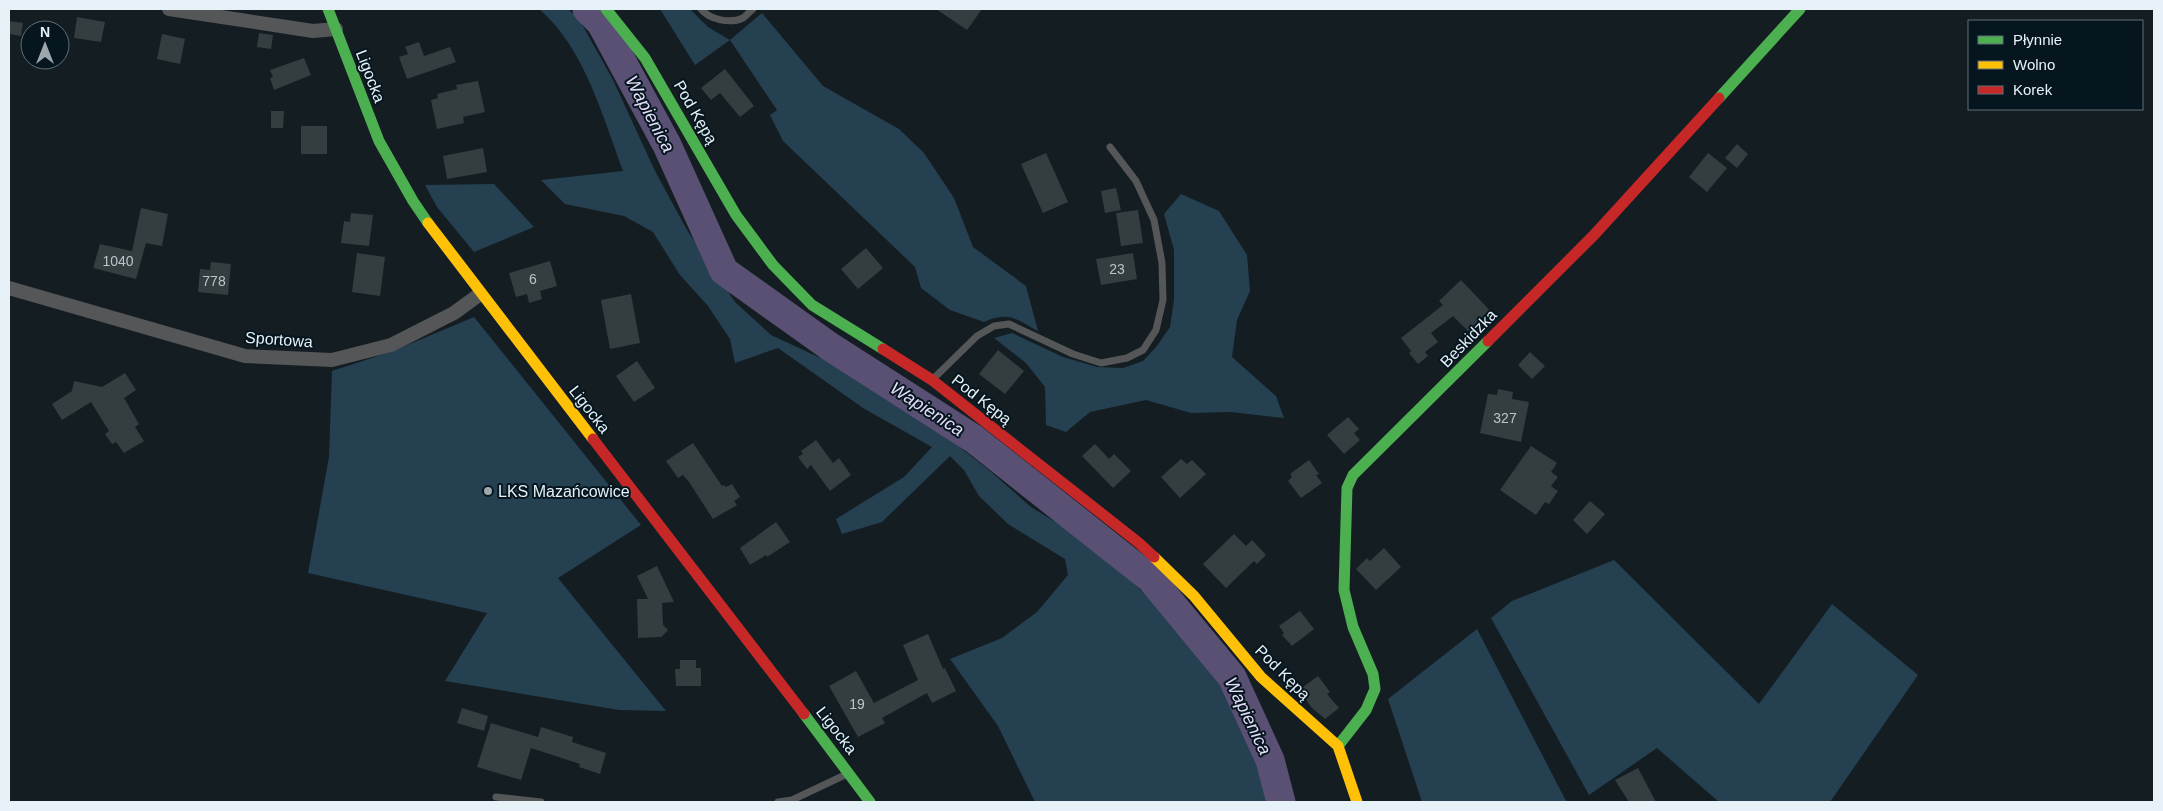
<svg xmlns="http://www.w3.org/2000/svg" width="2163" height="811" viewBox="0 0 2163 811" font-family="Arial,sans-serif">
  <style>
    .green { fill: #254051 }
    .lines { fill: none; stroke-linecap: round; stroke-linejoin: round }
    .river { stroke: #595074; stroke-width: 29 }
    .building { fill: #343d40 }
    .lane { stroke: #545658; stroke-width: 7 }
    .street { stroke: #545658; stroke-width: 14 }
    .fast { stroke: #4caf50; stroke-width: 11 }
    .slow { stroke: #ffc107; stroke-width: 11 }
    .jam { stroke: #c62828; stroke-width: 11 }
    .poi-dot { fill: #9da7ad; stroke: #06161f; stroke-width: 2 }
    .labels { text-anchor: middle; stroke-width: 4; stroke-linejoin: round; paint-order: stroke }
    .number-label { font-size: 14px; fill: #bac4ca }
    .street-label { font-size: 16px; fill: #e7f1f8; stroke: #06161f }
    .poi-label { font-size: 16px; fill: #e7f1f8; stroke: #06161f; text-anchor: start }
    .water-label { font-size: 18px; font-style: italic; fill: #e4ddf8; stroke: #06161f }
  </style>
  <rect width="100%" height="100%" fill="#141d22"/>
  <g class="green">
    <path d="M539,9h29l11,10 34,61 42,91 32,59 48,72 36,33 56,26 111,69 52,41 41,36 59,36 55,51 63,68 42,75 22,65h-237l-37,-76 -48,-67 52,-21 35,-26 31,-37 -3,-16 -57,-35 -29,-28 -15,-26 -14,-14 -68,66 -40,12 -6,-15 68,-42 28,-30 -69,-39 -85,-60 -43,15 -5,-24 -22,-33 -28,-31 -27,-43 -29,-16 -59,-12 -24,-24 82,-9c-20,-54 -39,-124 -84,-162z"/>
    <path d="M660,9h30l18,18 22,13 32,-27 61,73 76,43 25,24 30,45 19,49 53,39 12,45c-22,-12 -29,-20 -54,-9l-34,-12 -29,-22 -6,-21 -132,-126 -13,-26 7,-5 -47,-70 -35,25z"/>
    <path d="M494,184l40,43 -60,25 -37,-45 -12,-22z"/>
    <path d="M1181,194l38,17 28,44 3,36 -13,29 -5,37 44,39 8,22 -53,-6 -40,1 -45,-13 -56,12 -24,20 -20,-7 -1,-38 -19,-24 -32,-25 18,-5 51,24 34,10 26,1 20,-7 14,-15 13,-19 4,-27v-50l-10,-36z"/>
    <path d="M474,317l167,208 -83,53 108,133 -47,-1 -174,-29 42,-68 -179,-40 21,-116 3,-86 61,-20z"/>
    <path d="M1614,560l145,144 73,-100 86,71 -88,127h-111l-62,-54 -68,47 -98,-177 21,-17z"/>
    <path d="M1477,629l88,170 3,3h-146l-34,-103z"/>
  </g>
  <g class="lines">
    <path class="river" d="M587,9l14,14 66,122 57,126 105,75 145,93 177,140 81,98 38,83 11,42"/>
  </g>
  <g class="building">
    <path d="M936,9h46l-15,21z"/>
    <path d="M77,17l28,5 -4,20 -27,-4z"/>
    <path d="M9,21l14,2 -2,13 -12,-2z"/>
    <path d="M259,33l14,2 -2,14 -14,-2z"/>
    <path d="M162,34l23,5 -5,25 -23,-5z"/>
    <path d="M419,42l5,14 26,-9 6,15 -49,17 -8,-22 9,-3 -3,-7z"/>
    <path d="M304,58l7,17 -37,15 -4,-12 3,-1 -3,-7z"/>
    <path d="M725,69l29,37 -14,11 -20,-24 -9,7 -10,-12z"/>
    <path d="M478,81l7,31 -22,5 1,6 -27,6 -6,-29 7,-2 -1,-4 20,-5 -1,-4z"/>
    <path d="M271,111h13l-1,17h-12z"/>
    <rect x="301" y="126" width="26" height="28"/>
    <path d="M1737,144l11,10 -11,14 -12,-10z"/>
    <path d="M483,148l4,24 -40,7 -4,-23z"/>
    <path d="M1046,153l22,49 -25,11 -22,-49z"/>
    <path d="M1708,153l19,15 -20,24 -18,-15z"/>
    <path d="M1116,188l5,22 -16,3 -4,-22z"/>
    <path d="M141,208l27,6 -6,32 -16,-3 -10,36 -43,-11 7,-24 32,7z"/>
    <path d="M1138,210l5,33 -22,3 -5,-33z"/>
    <path d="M351,213l22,2 -4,31 -28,-3 3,-22 6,1z"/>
    <path d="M866,248l17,20 -25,21 -17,-20z"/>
    <path d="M357,253l28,4 -5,39 -28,-4z"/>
    <path d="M1133,253l4,26 -36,6 -5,-26z"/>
    <path d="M550,261l7,25 -17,5 2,8 -13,4 -2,-9 -11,3 -7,-24z"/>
    <path d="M211,262l20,2 -3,31 -30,-3 2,-23 10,1z"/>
    <path d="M1461,280l35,37 -22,20 -21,-21 -22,17 7,9 -13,10 3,4 -10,8 -9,-11 2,-2 -10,-13 42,-33 -4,-4z"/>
    <path d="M631,294l9,49 -30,6 -9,-49z"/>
    <path d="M998,350l26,21 -19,23 -26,-20z"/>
    <path d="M1530,352l15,14 -13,13 -14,-14z"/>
    <path d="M637,361l18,27 -21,14 -18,-26z"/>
    <path d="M125,373l11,17 -12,8 15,26 -4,3 9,14 -20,12 -8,-11 -4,2 -7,-10 4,-3 -18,-29 -29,18 -10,-16 20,-13 2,-10 28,6z"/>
    <path d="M1498,389l15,3 -1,7 17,3 -8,40 -41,-9 8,-39 9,1z"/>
    <path d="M1348,417l11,12 -5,4 6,7 -16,14 -17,-19z"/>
    <path d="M816,440l17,23 6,-5 12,17 -21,16 -19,-26 -4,4 -9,-12 5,-3 -2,-3z"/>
    <path d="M693,443l29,43 2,-1 2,2 6,-3 8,13 -6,4 3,4 -24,14 -24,-37 -6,-7 -5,3 -12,-17z"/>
    <path d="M1095,444l14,15 5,-5 17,17 -18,17 -31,-32z"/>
    <path d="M1531,446l26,17 -6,9 7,5 -7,9 7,5 -9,13 -4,-2 -9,13 -36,-25z"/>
    <path d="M1181,459l6,5 5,-4 14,14 -26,24 -19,-21z"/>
    <path d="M1309,460l10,14 -3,1 6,8 -21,15 -13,-17 4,-4 -2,-3z"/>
    <path d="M1590,501l15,13 -18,20 -14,-14z"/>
    <path d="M776,522l14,20 -23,15 -1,-2 -16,10 -10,-17z"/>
    <path d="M1234,534l12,12 6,-6 14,15 -9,9 -3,-3 -28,27 -23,-24z"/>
    <path d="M1384,548l17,19 -25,23 -20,-21 11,-11 3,3z"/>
    <path d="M657,566l17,36 -12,1 1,22 5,5 -7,7 -23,1 -1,-39h11l-11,-23z"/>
    <path d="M1300,611l14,18 -22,17 -10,-11 2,-2 -5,-7z"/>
    <path d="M928,634l15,35 2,-1 11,23 -24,12 -5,-10 -45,25 3,5 -27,14 -29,-51 27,-15 18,32 44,-23 -15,-35z"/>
    <path d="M680,660h16v8h5v18h-25l-1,-17h5z"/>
    <path d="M1318,676l12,16 -3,2 12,14 -14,11 -13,-11 -13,-18z"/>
    <path d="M462,708l26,8 -4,15 -27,-8z"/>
    <path d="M491,723l47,14 3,-10 32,10 -1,5 34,11 -6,21 -21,-7 1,-3 -49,-16 -10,32 -44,-13z"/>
    <path d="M1638,768l18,34h-27l-14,-22z"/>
  </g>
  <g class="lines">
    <g class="lane">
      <path d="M701,9c9,11 29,15 42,9 3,-2 7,-7 10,-9"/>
      <path d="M932,380l45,-44 17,-10 15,-2 64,30 28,9 26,-5 16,-8 13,-20 7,-30 -1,-37 -8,-43 -18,-39 -26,-34"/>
      <path d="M496,797l45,5"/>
      <path d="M778,802l14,-2 55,-26"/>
    </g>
    <g class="street">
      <path d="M169,9l144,22 23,-2"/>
      <path d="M9,288l236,68 87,4 59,-15 63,-32 26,-19"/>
    </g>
    <g class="fast">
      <path d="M328,9l51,132 34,60 15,22"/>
      <path d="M606,9l39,49 91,157 37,50 39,40 71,44"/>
      <path d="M1719,98l81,-89"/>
      <path d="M804,714l66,88"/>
      <path d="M1338,746l28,-36 9,-21 -2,-15 -20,-47 -9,-37 3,-102 6,-13 135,-134"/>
    </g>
    <g class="slow">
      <path d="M428,223l165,216"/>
      <path d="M1154,557l40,39 67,81 77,69 19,56"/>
    </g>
    <g class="jam">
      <path d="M1488,341l106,-106 125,-137"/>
      <path d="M883,349l49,31 207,163 15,14"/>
      <path d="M593,439l211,275"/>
    </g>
  </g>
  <circle class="poi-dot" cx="488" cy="491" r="5"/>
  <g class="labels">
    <g class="number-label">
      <text x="118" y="266">1040</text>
      <text x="1117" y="274">23</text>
      <text x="533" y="284">6</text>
      <text x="214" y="286">778</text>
      <text x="1505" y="423">327</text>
      <text x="857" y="709">19</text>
    </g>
    <g class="street-label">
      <text transform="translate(371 76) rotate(69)" y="6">Ligocka</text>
      <text transform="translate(696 112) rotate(60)" y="6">Pod Kępą</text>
      <text transform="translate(1468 338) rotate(-46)" y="6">Beskidzka</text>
      <text transform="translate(279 339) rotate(4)" y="6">Sportowa</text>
      <text transform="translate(982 399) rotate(38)" y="6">Pod Kępą</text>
      <text transform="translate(590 409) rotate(52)" y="6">Ligocka</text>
      <text transform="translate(1283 672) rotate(45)" y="6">Pod Kępą</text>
      <text transform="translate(837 730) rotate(52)" y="6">Ligocka</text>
    </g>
    <g class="poi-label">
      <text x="498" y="497">LKS Mazańcowice</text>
    </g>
    <g class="water-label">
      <text transform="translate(650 114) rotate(62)" y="6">Wapienica</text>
      <text transform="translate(927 409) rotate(33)" y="6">Wapienica</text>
      <text transform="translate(1248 716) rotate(64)" y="6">Wapienica</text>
    </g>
  </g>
  <rect width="2163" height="811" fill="none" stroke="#e7f1f8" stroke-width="20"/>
  <rect x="1968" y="20" width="175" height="90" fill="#06161f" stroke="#606e76"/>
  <rect x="1978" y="36" width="25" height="8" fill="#4caf50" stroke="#606e76"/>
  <text x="2013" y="45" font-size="15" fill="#e7f1f8">Płynnie</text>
  <rect x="1978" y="61" width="25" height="8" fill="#ffc107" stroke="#606e76"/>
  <text x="2013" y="70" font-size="15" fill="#e7f1f8">Wolno</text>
  <rect x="1978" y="86" width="25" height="8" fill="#c62828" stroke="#606e76"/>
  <text x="2013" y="95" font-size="15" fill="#e7f1f8">Korek</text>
  <g transform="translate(45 45)"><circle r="24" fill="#06161f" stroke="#606e76"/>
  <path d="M0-4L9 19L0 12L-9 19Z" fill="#9da7ad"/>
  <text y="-8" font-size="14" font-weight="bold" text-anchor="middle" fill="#e7f1f8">N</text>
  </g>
</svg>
